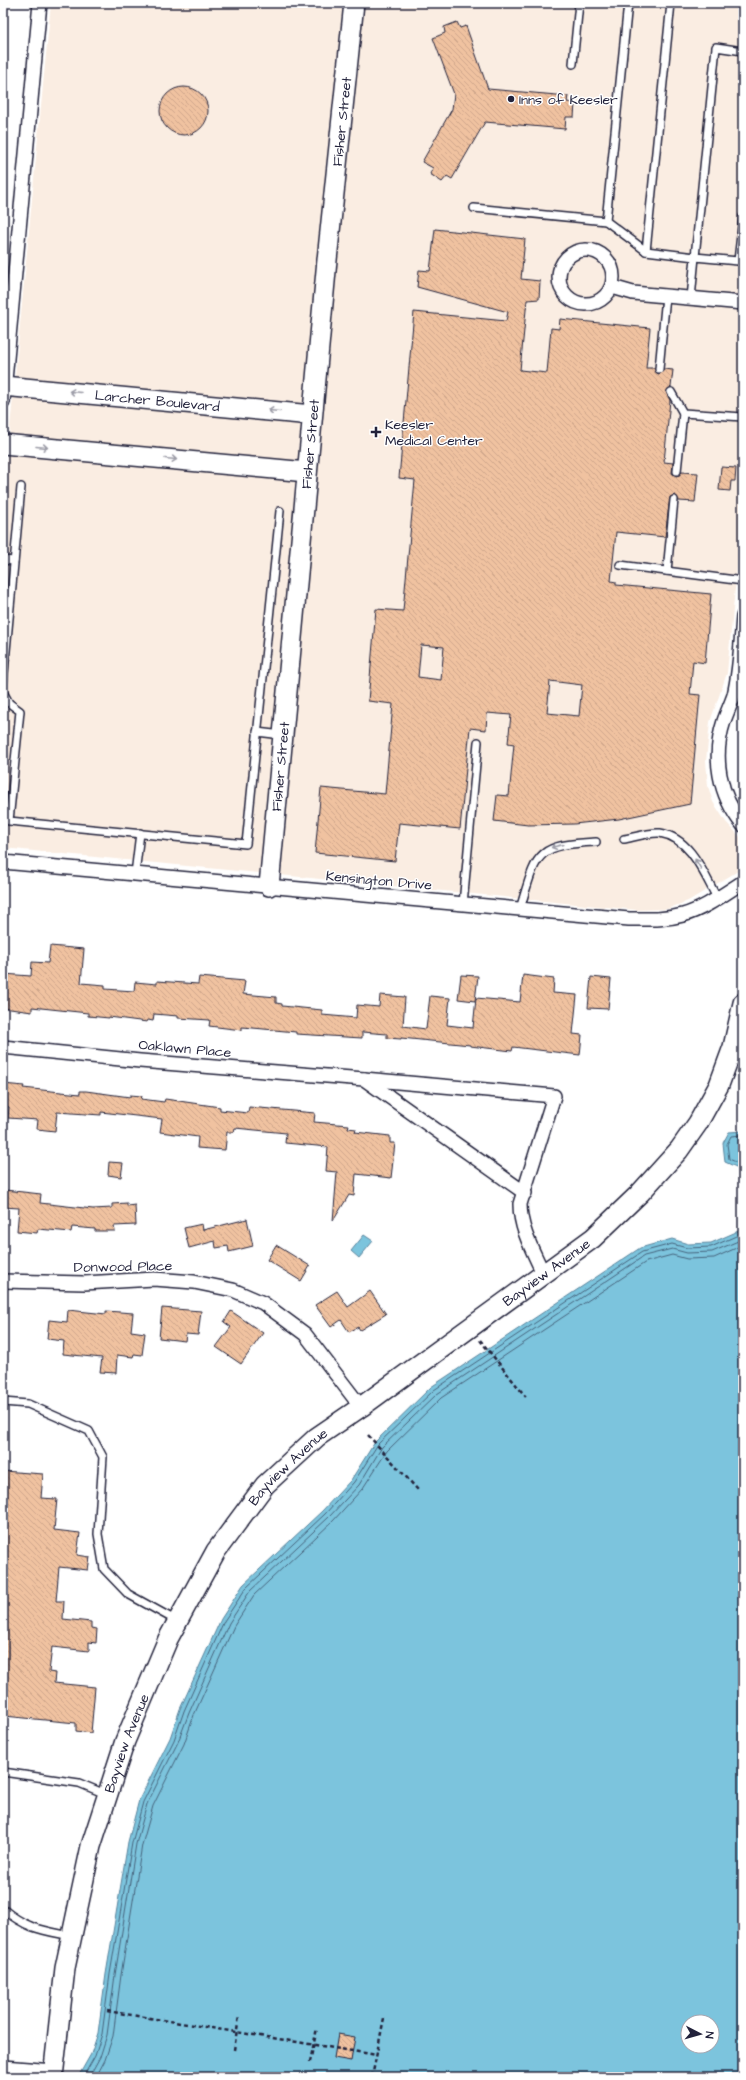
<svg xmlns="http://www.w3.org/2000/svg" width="746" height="2080" viewBox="0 0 746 2080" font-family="'Architects Daughter',sans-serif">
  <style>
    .built { fill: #faede2 }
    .water { fill: #7cc4dd; stroke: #58839c; fill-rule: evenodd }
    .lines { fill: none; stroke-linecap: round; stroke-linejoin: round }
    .shore { stroke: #46637c; stroke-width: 1 }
    .building { fill: url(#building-back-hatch); stroke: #22223b; fill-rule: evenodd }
    .lane-casing { stroke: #22223b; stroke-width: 10 }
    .street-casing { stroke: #22223b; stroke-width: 16 }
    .secondary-casing { stroke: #22223b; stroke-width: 22 }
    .path { stroke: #22223b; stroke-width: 2.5; stroke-dasharray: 4 3; stroke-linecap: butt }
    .lane { stroke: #fff; stroke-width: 7 }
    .street { stroke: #fff; stroke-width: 13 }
    .secondary { stroke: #fff; stroke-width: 19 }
    .oneway { stroke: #9c9ca7 }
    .poi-dot { fill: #22223b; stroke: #fff; stroke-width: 1.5 }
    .labels { text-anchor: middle; stroke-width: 3; stroke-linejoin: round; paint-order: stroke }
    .poi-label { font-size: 14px; fill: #22223b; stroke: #fff; text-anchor: start }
    .street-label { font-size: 14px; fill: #22223b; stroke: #fff }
  </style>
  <defs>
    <pattern id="building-back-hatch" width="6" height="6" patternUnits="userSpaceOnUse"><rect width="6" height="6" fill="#f0c2a0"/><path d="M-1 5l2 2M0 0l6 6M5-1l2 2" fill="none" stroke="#cea68b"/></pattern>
  </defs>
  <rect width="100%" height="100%" fill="#fff"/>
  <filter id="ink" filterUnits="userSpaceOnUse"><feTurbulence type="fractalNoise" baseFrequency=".025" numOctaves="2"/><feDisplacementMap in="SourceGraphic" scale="8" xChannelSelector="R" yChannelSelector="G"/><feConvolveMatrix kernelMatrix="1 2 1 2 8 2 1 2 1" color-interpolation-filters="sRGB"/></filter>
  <g filter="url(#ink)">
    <path class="built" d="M51,3h692v500l-16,170 -17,49 -4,39 2,25 5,16 13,20 17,18v28l-55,33 -21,8 -30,1 -634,-62v-348z"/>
    <g class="water">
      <path d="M743,1131v39l-18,-8 -2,-19 6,-11z"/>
      <path d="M743,1229v848h-665l13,-23 7,-21 8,-59 22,-132 11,-42 31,-62 10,-29 41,-90 22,-34 79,-74 29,-31 24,-38 56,-55 209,-139 32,-9 16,5 23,-1zM688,2022h24v24h-24z"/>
      <path d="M364,1235l9,6 -14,17 -8,-7z"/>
    </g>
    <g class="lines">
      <g class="shore">
        <path d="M743,1135l-12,1 -4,8 2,15 14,6"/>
        <path d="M83,2077l12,-21 7,-22 8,-60 22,-131 11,-41 31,-62 10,-29 40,-90 22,-33 79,-74 29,-32 24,-38 56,-54 208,-138 30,-8 15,4 24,-1 32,-14"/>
        <path d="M89,2077l11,-20 7,-22 8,-60 21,-131 11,-40 31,-62 11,-29 40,-90 21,-32 79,-74 30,-32 23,-38 55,-53 207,-138 28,-7 15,4 25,-1 31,-13"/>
        <path d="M96,2077l9,-17 8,-24 8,-61 21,-130 11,-39 31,-62 10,-29 40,-89 20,-31 79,-74 30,-33 24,-37 54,-53 205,-136 26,-7 15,4 27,-1 29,-13"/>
      </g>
    </g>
    <g class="building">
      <path d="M457,22l3,6 6,-2 22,63 80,7 -1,6 8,1 -1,14h-8l-1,12 -80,-7 -33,57 -5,-3 -5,6 -12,-8 3,-6 -11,-6 30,-53 2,-15 -21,-56 12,-5 -1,-6z"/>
      <circle cx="184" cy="111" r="24"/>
      <path d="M435,229l90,10 -4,40 19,2 -1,18 -12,1 -7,70 27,3 4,-45 8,1 1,-10 90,9 -4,40h8l4,6 3,-1 3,-4 9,1 -2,17 -5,5 4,8 -6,62 9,1 -1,10 4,3 3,-1 3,-3 16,1 -3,29 -16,-1 -4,-6 -5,2 -5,40 -49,-5 -5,49 5,1v3l95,9 -6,69 -12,-2 -3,33 10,1 -10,109 -71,15 -45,5 -46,1 -34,-4 3,-26 12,1 5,-52 -6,-1 3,-28 -24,-2 -1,17 -16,-2 -10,101 -61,-6 -4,38 -80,-8 6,-65 64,6 8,-90 -25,-3 8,-92 27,2 12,-131 -16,-2 15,-166 92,9 2,-9 -91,-25 2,-17 11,1zM421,645l23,2 -3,33 -23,-3zM550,681l32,4 -3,31 -32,-3z"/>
      <path d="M721,467l15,1 -1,13h-4l-1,10 -11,-1z"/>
      <path d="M50,946l34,3 -3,34 24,2v4l29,2 1,-9 22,2v-3l41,3 1,-7 46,4 -2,13 33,3v6l6,1v2l40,4v5l34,3 1,-13 22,2 1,-12 25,2 -2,29 23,3 4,-33 20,2 -3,27 26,3 3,-30 44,4 3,-27 31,4 -1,14 24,2 -4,39 9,1 -2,20 -67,-8 -1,4 -42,-5v-1l-69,-7v1l-14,-1v-4l-25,-2v6l-66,-4v-2l-54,-5v3l-33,-4 1,-6 -32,-2v-2l-24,-2 -1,7 -5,-1 -1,2 -38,-5v1l-21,-2v-3l-56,-6v5l-29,-4v-34l28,2 1,-14 16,1z"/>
      <path d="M461,975l17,1 -3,25 -17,-2z"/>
      <path d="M591,977l20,2 -3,30 -20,-1z"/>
      <path d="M3,1084l21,2 -1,2 57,6v-3h6l44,6v-2l12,1 -1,3 23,3 1,-3 55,8v3l28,3 1,-6 66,6 -1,9 35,3 -1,3 8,1 -1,3 35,4v7h5l-4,35 -35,-4 -2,22 -5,-1 -16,26 4,-49 -11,-1 2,-24 -43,-4 1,-10 -51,-5 -1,4h-7l-2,18 -28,-2 1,-11 -38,-5 2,-13 -61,-7v3l-44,-3 -2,19 -18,-2 1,-9 -30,-2 1,-11 -6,-1z"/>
      <path d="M109,1162l14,1 -2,14 -13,-2z"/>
      <path d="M5,1190l36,4 -1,9 53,6 19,-1v-4l15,-1v3l8,-1 1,20 -22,1 1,5h-20v-2l-23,-2 -1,5 -33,-3 -1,4 -20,-2 2,-23 -16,-1z"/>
      <path d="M247,1219l6,27 -24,6 -1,-6 -12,2 -1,-7 -26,7 -5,-20 18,-4 1,6z"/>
      <path d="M276,1245l34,21 -9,15 -34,-21z"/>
      <path d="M337,1291l11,16 22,-16 16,23 -26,16 -2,-3 -9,5 -8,-12 -10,7 -16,-22z"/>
      <path d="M162,1308l39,3 -3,24 -12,-1 -1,7 -26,-3z"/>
      <path d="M68,1310l38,4v-3l27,2 -2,18 14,2 -3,22 -8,-1 -1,3 -16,-2 -1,18 -16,-1 2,-14 -39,-4 1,-13 -17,-2 2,-19 18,2z"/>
      <path d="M231,1311l32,22 -22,31 -25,-17 15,-20 -7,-5z"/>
      <path d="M3,1471l40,3 -2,24 16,1 -3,31 26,3 -3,22 13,2 -2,13 -29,-3 -3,34h8l-1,18 28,3v6l6,1 -1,14 -7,-1v9l-37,-4 -3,25 6,1 -1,10 41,4 -4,46 -15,-2v-8l-72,-7 2,-29h-3z"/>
      <path d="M338,2034l17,3 -4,24 -17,-3z"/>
    </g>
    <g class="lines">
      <g class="lane-casing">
        <g id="lane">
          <path d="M628,3l-22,218 40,30 49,6 -4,41"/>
          <path d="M743,51l-27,-4 -21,210 43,4 5,-44"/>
          <path d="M573,64l6,-61"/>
          <path d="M474,208l132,13"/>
          <path d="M646,251l25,-248"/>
          <path d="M659,369l7,-73"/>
          <path d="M671,392l12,21 60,4"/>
          <path d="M677,471l6,-58"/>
          <path d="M3,560l11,1"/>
          <path d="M620,565l123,16"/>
          <path d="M667,571l7,-71"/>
          <path d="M3,684l18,-197"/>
          <path d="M3,692l6,11 11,8 -11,110 237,23 34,-333"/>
          <path d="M257,732l25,3"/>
          <path d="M624,839c10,-2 26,-7 36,-6 31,5 44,41 57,65"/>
          <path d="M135,874l5,-41"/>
          <path d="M463,904l15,-162"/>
          <path d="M520,909c17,-56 15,-64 76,-67"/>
          <path d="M3,1402l25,2 61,27 14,26 -5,77 6,35 24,25 49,27"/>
          <path d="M3,1772l76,11 29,12"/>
          <path d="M3,1909c24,20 39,21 68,27"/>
        </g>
      </g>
      <g class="street-casing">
        <g id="street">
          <circle cx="586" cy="277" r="27"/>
          <path d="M612,287l21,6 110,10"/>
          <path d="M3,402l37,-399"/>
          <path d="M743,616c-2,26 -3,54 -9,79 -3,9 -7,17 -10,26 -12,36 -5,74 19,104"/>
          <path d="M3,862l626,57c18,0 36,1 54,-4 21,-6 41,-21 60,-33"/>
          <path d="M3,1047l137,14 224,18 161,114"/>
          <path d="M364,1079l190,17 -34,108c0,25 13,47 23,69"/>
          <path d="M3,1281l81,2 70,-4 40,3 39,8 30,13 42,31 56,73"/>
        </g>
      </g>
      <g class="secondary-casing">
        <g id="secondary">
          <path id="s1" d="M3,386l309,29"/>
          <path d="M3,444l304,28"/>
          <path id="s2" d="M269,886l58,-626 27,-257"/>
          <path d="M3,2070l50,4"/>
          <path id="s3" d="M53,2077l12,-109 26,-122 34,-105 43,-102 48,-88 49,-66 52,-48 44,-30 232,-169 47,-45 39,-43 19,-27 21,-38 14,-38 10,-44"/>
        </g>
      </g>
      <g class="path">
        <path d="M480,1340l46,57"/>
        <path d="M368,1435l50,55"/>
        <path d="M107,2011l270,44"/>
        <path d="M234,2050l5,-34"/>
        <path d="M310,2062l7,-34"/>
        <path d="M372,2077l12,-59"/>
      </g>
      <use href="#lane" class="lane"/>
      <use href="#street" class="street"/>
      <use href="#secondary" class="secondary"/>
    </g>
    <defs><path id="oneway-shaft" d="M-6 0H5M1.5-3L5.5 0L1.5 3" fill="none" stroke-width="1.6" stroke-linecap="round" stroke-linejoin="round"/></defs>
    <g class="oneway">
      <use href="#oneway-shaft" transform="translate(75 392) rotate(-175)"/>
      <use href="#oneway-shaft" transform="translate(274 411) rotate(-175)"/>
      <use href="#oneway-shaft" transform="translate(42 447) rotate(5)"/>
      <use href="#oneway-shaft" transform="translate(171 459) rotate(5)"/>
      <use href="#oneway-shaft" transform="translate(557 846) rotate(165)"/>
      <use href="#oneway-shaft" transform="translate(698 864) rotate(-121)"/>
    </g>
  </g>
  <g class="poi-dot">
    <circle cx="511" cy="99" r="4"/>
    <path d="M374 426h4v4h4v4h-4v4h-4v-4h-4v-4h4z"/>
  </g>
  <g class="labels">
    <g class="poi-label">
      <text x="519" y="104">Inns of Keesler</text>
      <text x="385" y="429">Keesler<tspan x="385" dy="16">Medical Center</tspan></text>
    </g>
    <g class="street-label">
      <text dy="5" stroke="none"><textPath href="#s2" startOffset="768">Fisher Street</textPath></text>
      <text dy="5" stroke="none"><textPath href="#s1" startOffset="155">Larcher Boulevard</textPath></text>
      <text dy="5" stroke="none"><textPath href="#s2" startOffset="444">Fisher Street</textPath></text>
      <text dy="5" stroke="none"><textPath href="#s2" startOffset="120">Fisher Street</textPath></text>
      <text transform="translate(379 880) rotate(5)" y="5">Kensington Drive</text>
      <text transform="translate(185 1048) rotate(5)" y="5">Oaklawn Place</text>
      <text transform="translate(123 1266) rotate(-1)" y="5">Donwood Place</text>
      <text dy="5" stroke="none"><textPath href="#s3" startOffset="991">Bayview Avenue</textPath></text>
      <text dy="5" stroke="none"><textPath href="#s3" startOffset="667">Bayview Avenue</textPath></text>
      <text dy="5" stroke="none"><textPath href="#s3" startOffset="343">Bayview Avenue</textPath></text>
    </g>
  </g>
  <rect width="746" height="2080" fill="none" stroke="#fff" stroke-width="16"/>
  <rect x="8" y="8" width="730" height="2064" fill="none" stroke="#22223b" stroke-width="1.5" filter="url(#ink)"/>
  <g transform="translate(700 2034) rotate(96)"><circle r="19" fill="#ffffff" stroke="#a7a7b1"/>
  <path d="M0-3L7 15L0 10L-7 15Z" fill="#22223b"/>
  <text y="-6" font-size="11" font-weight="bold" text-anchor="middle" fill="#22223b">N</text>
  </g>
</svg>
